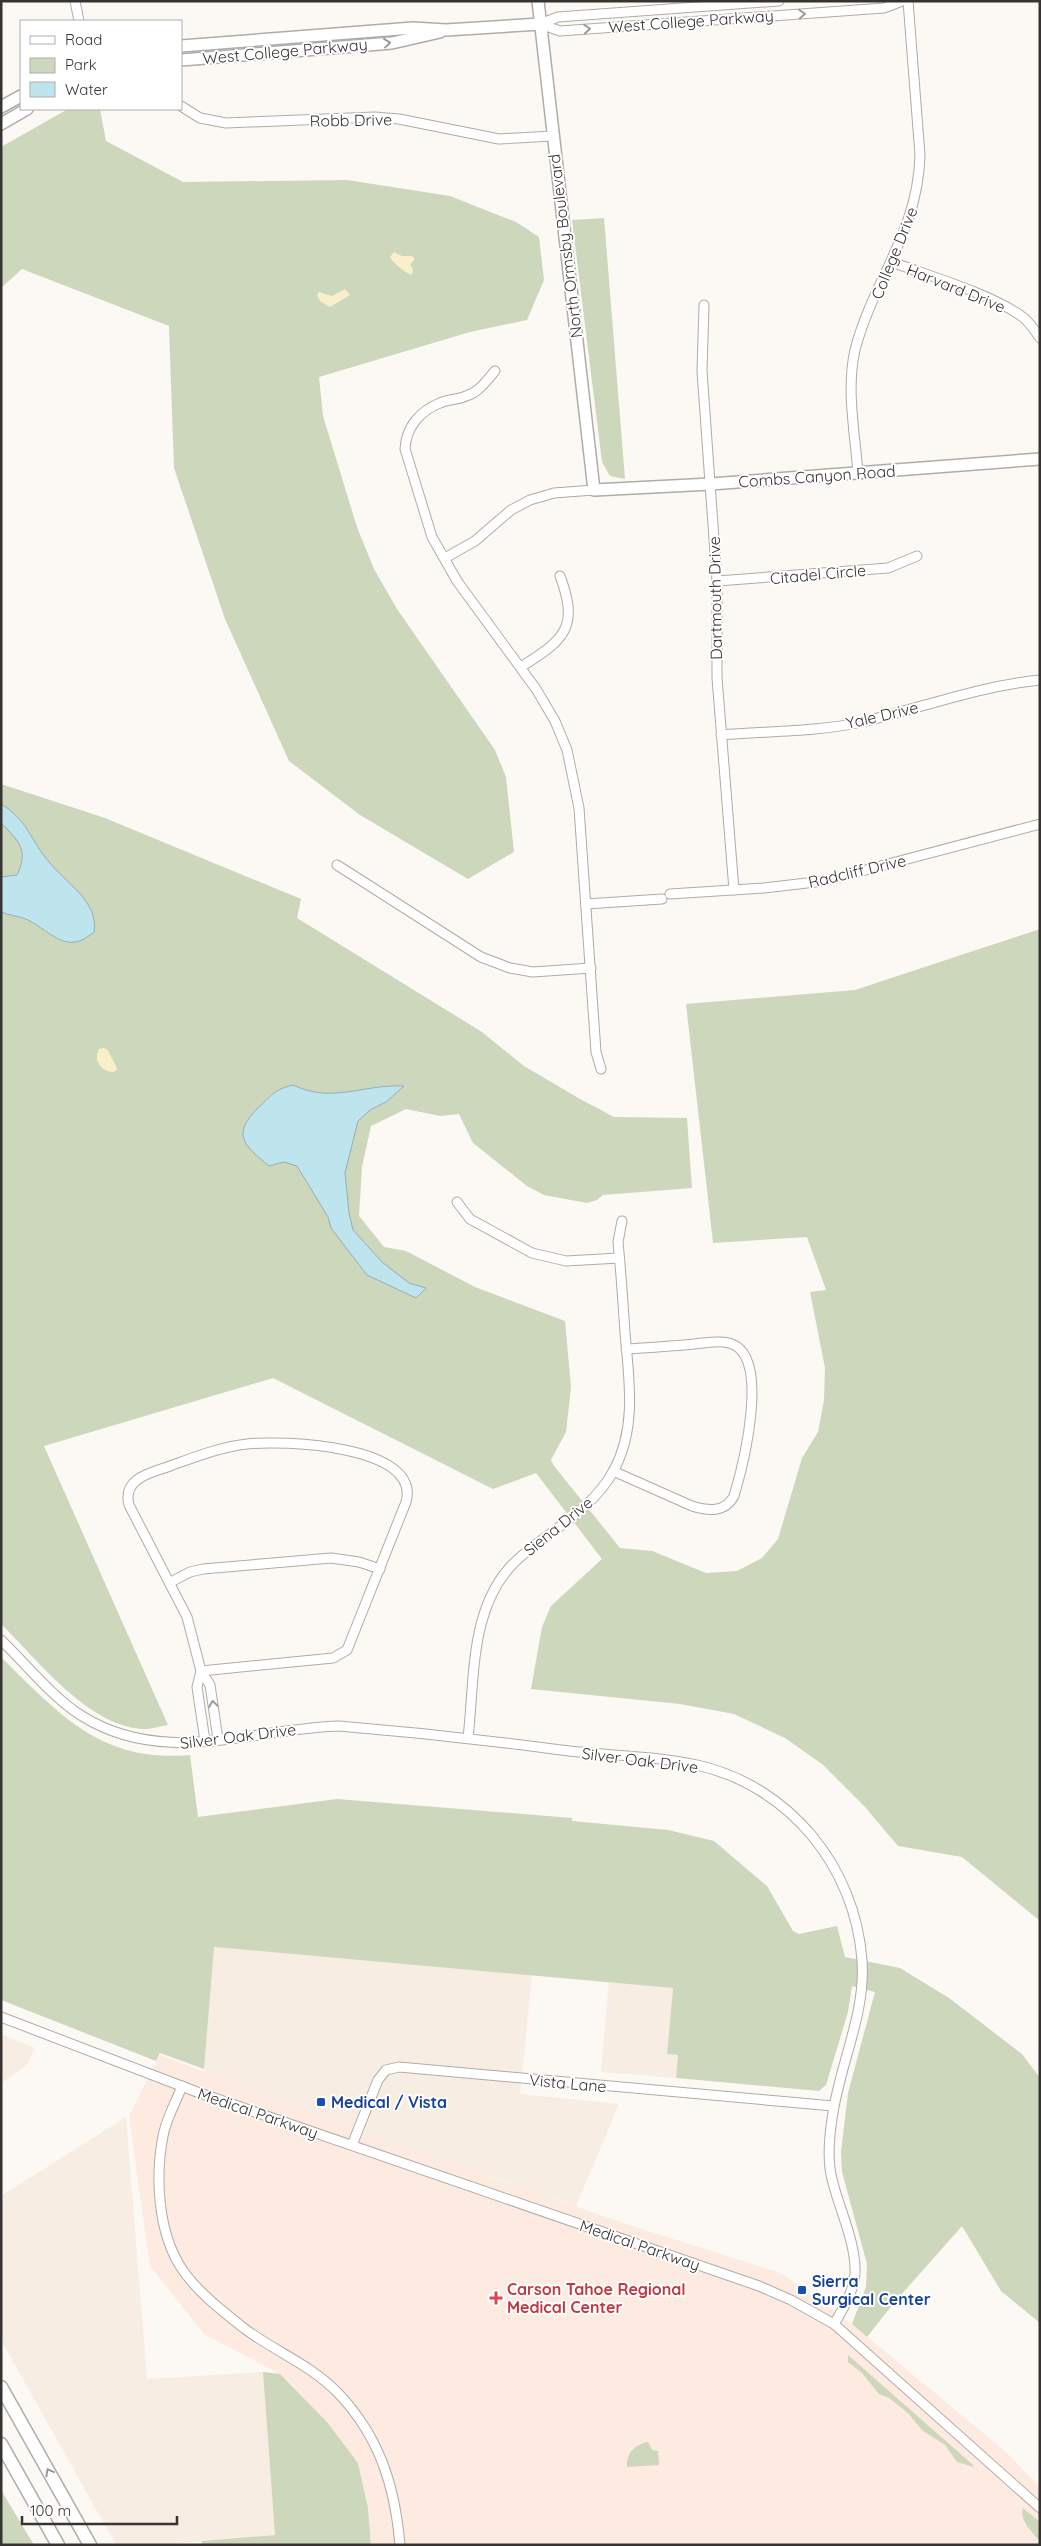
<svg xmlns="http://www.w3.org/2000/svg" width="1041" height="2546" viewBox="0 0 1041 2546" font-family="Quicksand,sans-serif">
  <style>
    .built { fill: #f7ede2 }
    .medical { fill: #fdebe1 }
    .green { fill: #cdd7bb }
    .sand { fill: #f9efca }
    .water { fill: #bee4ee; stroke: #95afb6 }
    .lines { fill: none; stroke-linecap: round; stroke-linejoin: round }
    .street-casing { stroke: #b0aca7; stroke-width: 11 }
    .secondary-casing { stroke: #b0aca7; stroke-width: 14 }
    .primary-casing { stroke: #b0aca7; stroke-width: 15 }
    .street { stroke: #fff; stroke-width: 9 }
    .secondary { stroke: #fff; stroke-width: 11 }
    .primary { stroke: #fff; stroke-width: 12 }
    .oneway { stroke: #9a9a99 }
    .transit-dot { fill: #1a4fb4; stroke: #fff; stroke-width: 2 }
    .health-dot { fill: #e0444e; stroke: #fff; stroke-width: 2 }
    .labels { text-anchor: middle; stroke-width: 4; stroke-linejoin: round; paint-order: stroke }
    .street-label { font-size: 16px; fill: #363433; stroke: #fff }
    .transit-label { font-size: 16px; font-weight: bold; fill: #164399; stroke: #fff; text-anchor: start }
    .health-label { font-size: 16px; font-weight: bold; fill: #be3a42; stroke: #fff; text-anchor: start }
  </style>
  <rect width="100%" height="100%" fill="#fcf8f3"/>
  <g class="built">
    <path d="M213,1947l319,28 -12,119 99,10 -43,102 -170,-59 -202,-75z"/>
    <path d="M609,1982l64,6 -6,65 11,2 -2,23 -75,-6z"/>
    <path d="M1,2034l34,14 -9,18 -25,17z"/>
    <path d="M126,2117l21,262 116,-7 12,163 -117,10h-42l-115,-205v-144z"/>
  </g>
  <path class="medical" d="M160,2055l246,92 220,77 155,49 72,52 153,127 34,35v58h-669l-3,-37 -10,-45 -31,-41 -47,-48 -76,-40 -54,-68 -21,-150z"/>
  <g class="green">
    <path d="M68,109h32l6,32 77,41 164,-2 103,16 66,26 23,15 5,43 -17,40 -57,12 -151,45 4,39 34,111 17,42 23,40 98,141 11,27 8,75 -46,27 -108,-64 -71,-54 -64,-142 -51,-151 -5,-142 -147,-57 -21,19v-141z"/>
    <path d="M604,218l21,261 -15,-3 -8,-14 -30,-242z"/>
    <path d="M1,784l104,34 196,81 -4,19 185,114 42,34 56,33 34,18 73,1 5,70 -89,7 -6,5 -10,3 -43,-8 -17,-9 -54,-43 -14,-29 -19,2 -34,-7 -35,17 -9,41 -3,49 25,31 22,4 69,36 90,34 6,66 -5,45 -15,28 3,6 66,82 32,3 54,22 31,-2 25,-13 16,-19 24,-81 16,-26 6,-32 1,-32 -15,-76 16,-2 -19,-53 -94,6 -27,-239 169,-14 185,-61v992l-78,-64 -64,-11 -33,-39 -43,-43 -37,-26 -51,-24 -54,-10 -149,-15 11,-62 9,-21 51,-47 -66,-86 -43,16 -220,-111 -229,68 124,279c-8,1 -19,5 -27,4 -55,-5 -103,-69 -140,-105z"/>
    <path d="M1,1657c58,57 100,106 189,98l8,62 139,-18 235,19v3l96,9 46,11 53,45 26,45 6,3 38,-8 8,31 55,11 49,30 73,56 18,24v245l-39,-32 -39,-65 -69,78 -26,33 -15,-13 14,-37 1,-23 -25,-92 -1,-20 7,-59 27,-101 -23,-6 -4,26 -22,73 -7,6 -143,-13 2,-23 -11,-1 6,-66 -459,-41 -10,122 -44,-16 -4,8 -155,-61z"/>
    <path d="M848,2355l124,109 2,3 -17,-5 -12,-17 -23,-15 -14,-17 -19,-15 -10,-4 -17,-21 -14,-11z"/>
    <path d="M263,2372l17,2 47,48 31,41 10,45 3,37h-169v-4l73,-6z"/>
    <path d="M648,2442l4,8 6,1 1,14 -32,2c-1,-14 7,-22 21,-25z"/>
    <path d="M1,2490l33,55h-33z"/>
    <path d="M1023,2508l17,14v19c-8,-9 -21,-21 -17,-33z"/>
  </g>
  <g class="sand">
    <path d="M394,252l8,4h10l3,3 -5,6 3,4 -1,6c-7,-2 -19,-12 -22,-18z"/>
    <path d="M345,289l5,6 -20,12 -10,-6 -3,-6 2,-3 13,4z"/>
    <path d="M104,1048l4,2c2,7 8,13 9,20l-4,2c-12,-1 -20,-11 -14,-23z"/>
  </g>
  <g class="water">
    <path d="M1,804c27,16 30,38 49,59 17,21 49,39 44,69 -28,24 -42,0 -66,-12 -8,-4 -18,-4 -27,-8v-35l16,-2c12,-25 2,-34 -16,-52z"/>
    <path d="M293,1085c40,19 69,-1 111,1l-18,16 -16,8 -12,11 -13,52 4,40 4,17 29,32 27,21 17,5 -10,10 -49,-23 -36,-47 -3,-11 -31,-51 -13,-4 -15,4c-25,-21 -38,-31 -11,-58 16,-14 13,-17 35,-23z"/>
  </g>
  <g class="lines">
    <g class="street-casing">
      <g id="street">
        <path d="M75,1l4,20"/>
        <path d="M540,24l20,7 324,-23 18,-7"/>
        <path d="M540,24l18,-7 221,-16"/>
        <path d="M181,106l19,12 26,5 149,-6 24,2 100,20 53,-3"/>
        <path d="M892,262c37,14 96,31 128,53 9,6 14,14 20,23"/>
        <path d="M704,305l-2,66 15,210v97l17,212"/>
        <path d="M495,371c-9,10 -16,21 -29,25 -8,4 -18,3 -26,7 -20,8 -34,24 -35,46l27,88 25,44 79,108 19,32 12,29 12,58 17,244 5,17"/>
        <path d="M858,473c-3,-40 -12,-84 -3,-123 18,-70 63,-117 65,-195l-12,-154"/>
        <path d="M445,558l30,-17 36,-31 19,-10 24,-7 40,-3"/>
        <path d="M717,581l171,-13 29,-12"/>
        <path d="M521,667c42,-27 59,-38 39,-91"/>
        <path d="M721,735c46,-4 96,-3 141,-13 59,-14 117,-36 178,-42"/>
        <path d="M337,865l144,92 29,11 23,4 58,-4"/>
        <path d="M670,894l94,-6 60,-7 216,-57"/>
        <path d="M586,904l76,-5"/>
        <path d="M457,1202l13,17 62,34 34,8 53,-3"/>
        <path d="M613,1471l79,35c16,5 33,7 42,-10 9,-30 38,-142 -5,-153 -10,-3 -23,0 -34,1 -23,2 -46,4 -69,5"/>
        <path d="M171,1582l19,-10 13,-3 128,-11 28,4 21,7"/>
        <path d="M1,1640c25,24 52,58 81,76 82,51 168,13 257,10 74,6 148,14 222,24 45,6 92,5 136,15 93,21 158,102 165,195 4,55 -23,105 -30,159 -3,20 -5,41 0,60 7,30 24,63 23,94 -1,18 -12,36 -21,51"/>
        <path d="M201,1671l132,-13 14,-8 59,-148c16,-57 -124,-62 -159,-58 -27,3 -52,13 -77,22 -19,7 -48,12 -41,39l58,112 14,54 9,14 8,54"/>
        <path d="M201,1671l-4,16 8,54"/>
        <path d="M468,1738c7,-60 1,-134 49,-178 33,-30 75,-49 97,-90 23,-43 15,-91 11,-137 -2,-31 -4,-61 -7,-91l4,-21"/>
        <path d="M1,2017l196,75 562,194 32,14 43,24 206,184"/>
        <path d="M182,2086c-6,16 -16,33 -19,50 -8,41 -5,94 17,130 15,24 42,45 65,63 31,23 66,36 93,64 42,44 57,94 62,152"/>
        <path d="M352,2145l26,-65 8,-10 13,-3 434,39"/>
      </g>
    </g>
    <g class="secondary-casing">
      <g id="secondary">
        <path d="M538,1l56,489 117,-6 329,-25"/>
        <path d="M181,46l232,-18 33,2 94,-6"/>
        <path d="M181,60l211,-17 48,-11"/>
        <path d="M1,107l20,-11"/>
        <path d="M1,124l26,-15"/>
      </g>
    </g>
    <g class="primary-casing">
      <g id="primary">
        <path d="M1,2387l89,158"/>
        <path d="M1,2444l57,101"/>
      </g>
    </g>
    <use href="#street" class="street"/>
    <use href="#secondary" class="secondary"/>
    <use href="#primary" class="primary"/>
  </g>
  <defs><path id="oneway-chevron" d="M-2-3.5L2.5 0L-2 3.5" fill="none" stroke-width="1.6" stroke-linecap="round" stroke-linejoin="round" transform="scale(1.25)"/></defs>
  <g class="oneway">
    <use href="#oneway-chevron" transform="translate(802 14) rotate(-4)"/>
    <use href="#oneway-chevron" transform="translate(587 29) rotate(-4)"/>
    <use href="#oneway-chevron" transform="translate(387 43) rotate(-6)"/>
    <use href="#oneway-chevron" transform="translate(213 1704) rotate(-98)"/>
    <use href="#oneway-chevron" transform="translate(49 2472) rotate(-119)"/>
  </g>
  <g class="transit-dot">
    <rect x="316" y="2097" width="10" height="10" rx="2.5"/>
    <rect x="797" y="2285" width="10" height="10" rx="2.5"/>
  </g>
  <path class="health-dot" d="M493.5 2290.5h5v5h5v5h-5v5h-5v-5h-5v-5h5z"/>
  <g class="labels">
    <g class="street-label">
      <text transform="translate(691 21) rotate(-4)" y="6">West College Parkway</text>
      <text transform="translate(285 51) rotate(-5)" y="6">West College Parkway</text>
      <text transform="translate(351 120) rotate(-1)" y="6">Robb Drive</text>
      <text transform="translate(565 246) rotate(-97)" y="6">North Ormsby Boulevard</text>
      <text transform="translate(894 253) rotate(-68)" y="6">College Drive</text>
      <text transform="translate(956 288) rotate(22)" y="6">Harvard Drive</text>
      <text transform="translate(817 476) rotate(-4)" y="6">Combs Canyon Road</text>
      <text transform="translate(818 574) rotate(-5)" y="6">Citadel Circle</text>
      <text transform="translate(715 598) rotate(-91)" y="6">Dartmouth Drive</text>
      <text transform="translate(882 715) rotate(-13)" y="6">Yale Drive</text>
      <text transform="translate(857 871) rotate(-13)" y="6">Radcliff Drive</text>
      <text transform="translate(558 1526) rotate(-39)" y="6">Siena Drive</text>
      <text transform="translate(238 1736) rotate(-7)" y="6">Silver Oak Drive</text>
      <text transform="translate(640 1760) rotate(7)" y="6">Silver Oak Drive</text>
      <text transform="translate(568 2083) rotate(5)" y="6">Vista Lane</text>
      <text transform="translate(258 2113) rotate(19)" y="6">Medical Parkway</text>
      <text transform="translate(640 2245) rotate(19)" y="6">Medical Parkway</text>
    </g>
    <g class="transit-label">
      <text x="331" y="2108">Medical / Vista</text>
      <text x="812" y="2287">Sierra<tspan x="812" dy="18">Surgical Center</tspan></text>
    </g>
    <g class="health-label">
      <text x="507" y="2295">Carson Tahoe Regional<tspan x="507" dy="18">Medical Center</tspan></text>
    </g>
  </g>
  <rect width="1041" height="2546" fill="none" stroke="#363433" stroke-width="5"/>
  <rect x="20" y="20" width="162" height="90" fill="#ffffff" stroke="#afaead"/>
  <rect x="30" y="36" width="25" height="8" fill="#ffffff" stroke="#afaead"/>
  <text x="65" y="45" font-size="15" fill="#363433">Road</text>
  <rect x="30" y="58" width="25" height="15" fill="#cdd7bb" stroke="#afaead"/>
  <text x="65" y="70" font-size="15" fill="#363433">Park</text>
  <rect x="30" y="82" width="25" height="15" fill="#bee4ee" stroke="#afaead"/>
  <text x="65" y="95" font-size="15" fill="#363433">Water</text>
  <path d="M22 2516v8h155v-8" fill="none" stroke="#363433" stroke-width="2.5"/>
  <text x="30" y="2516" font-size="15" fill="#363433" stroke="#ffffff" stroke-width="4" paint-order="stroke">100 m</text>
</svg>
